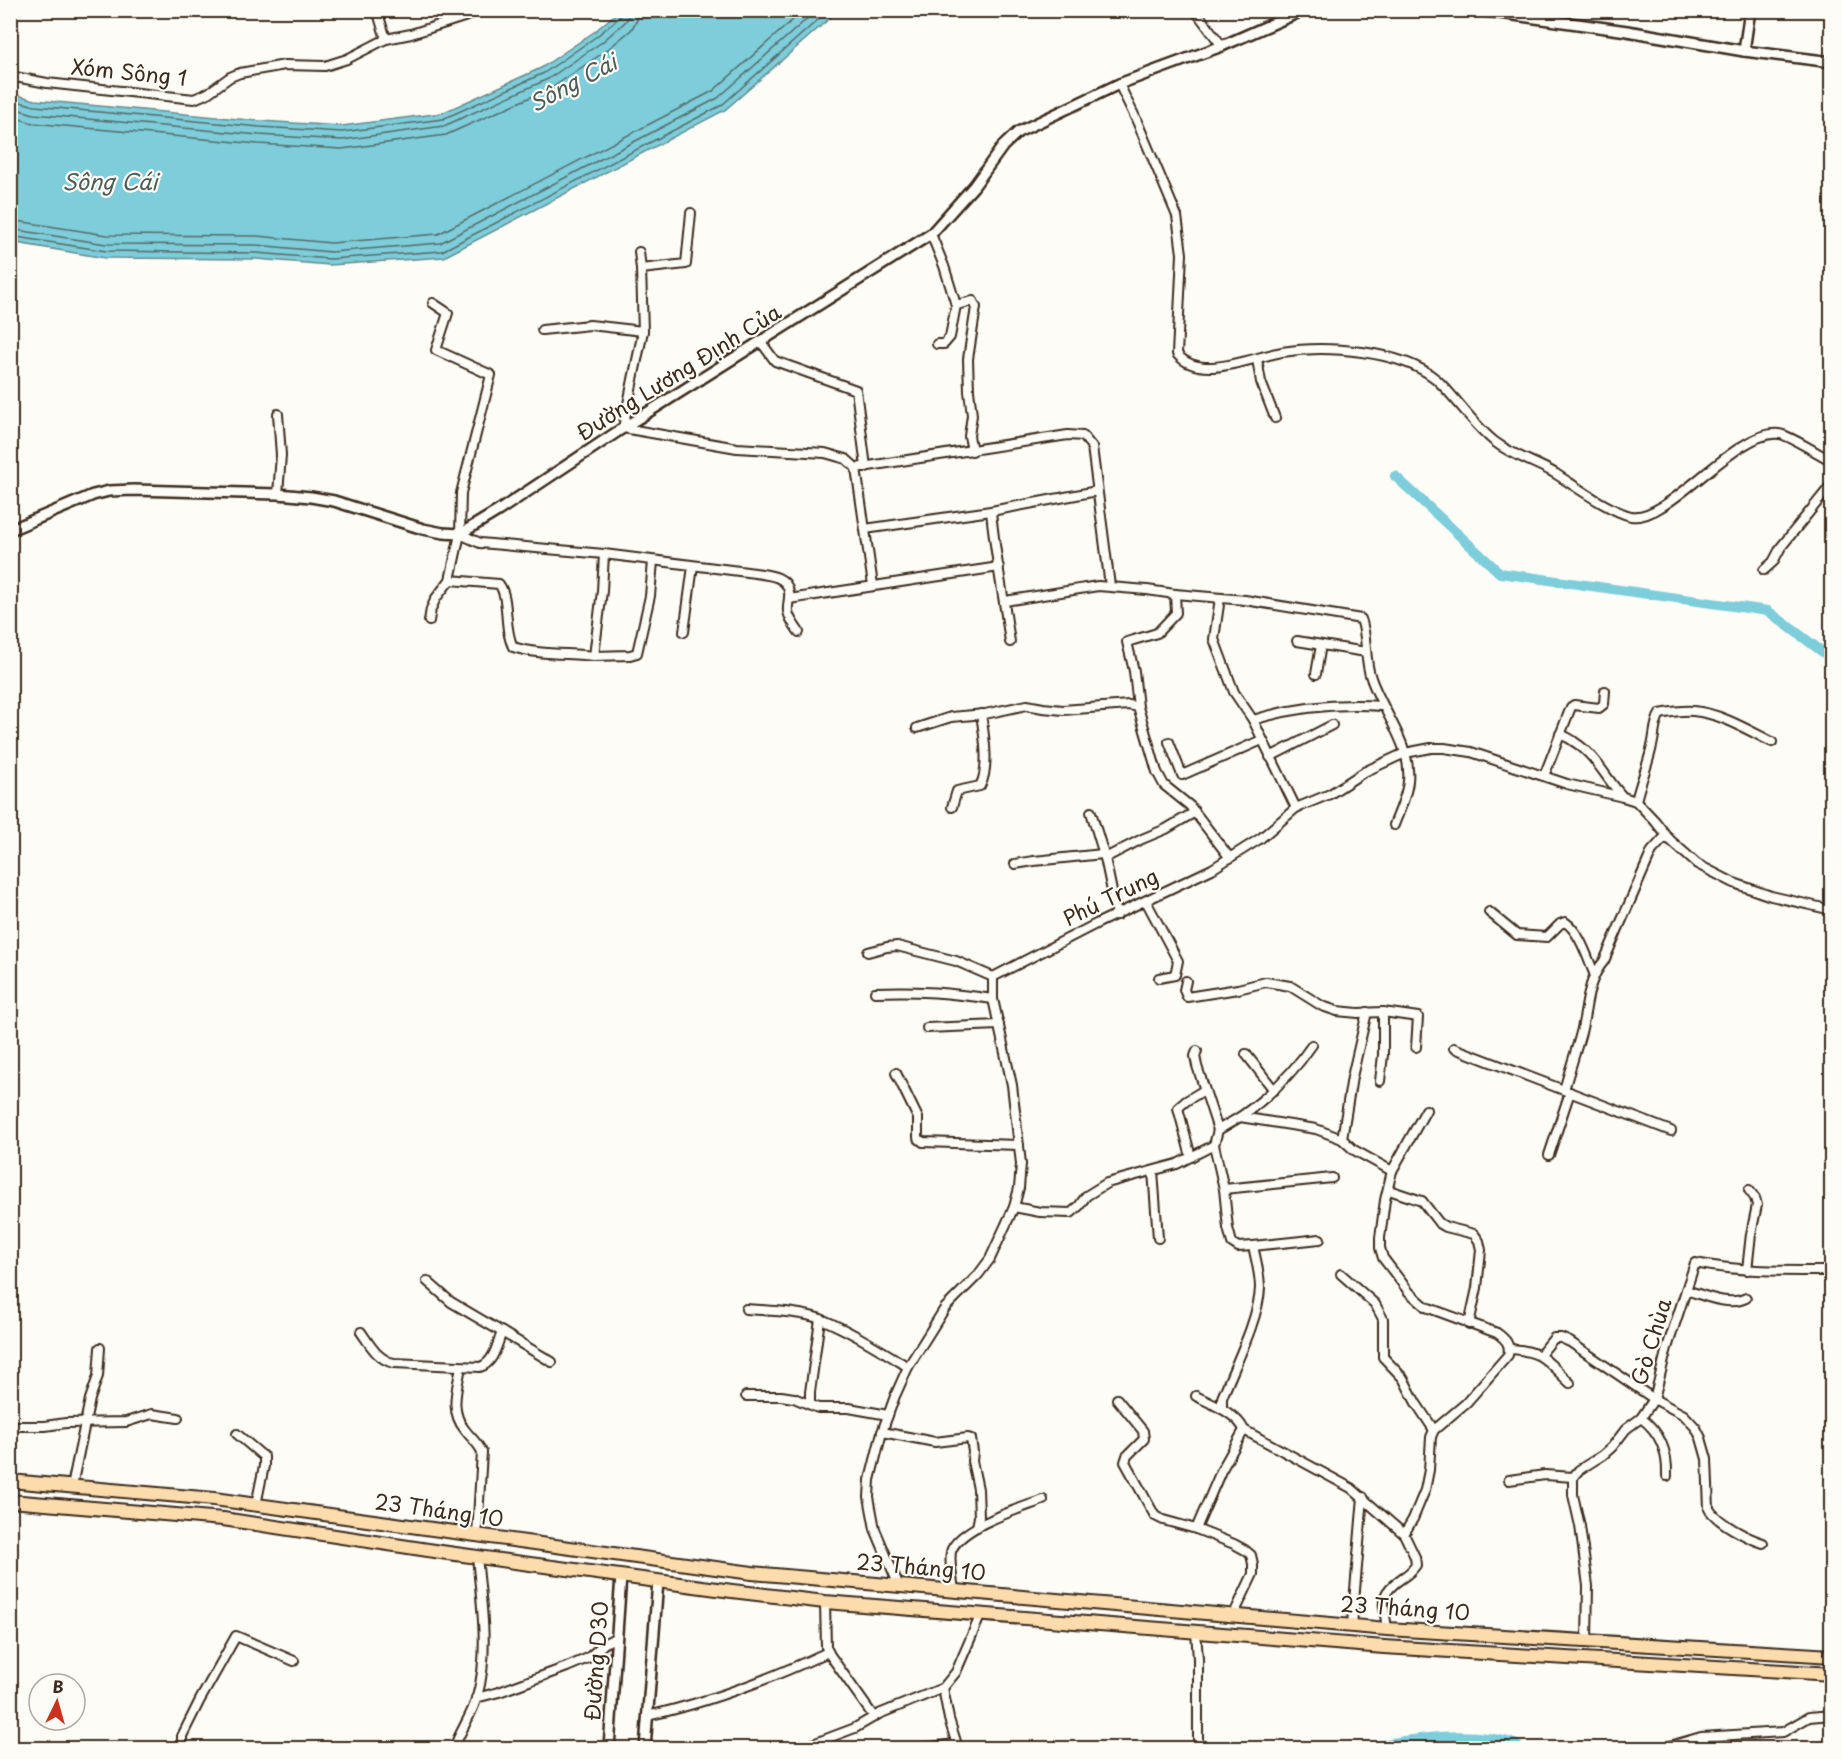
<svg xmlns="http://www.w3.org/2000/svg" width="1842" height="1759" viewBox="0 0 1842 1759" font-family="'Playpen Sans',sans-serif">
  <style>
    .water { fill: #7dcdda; stroke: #638c8f; stroke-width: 1.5 }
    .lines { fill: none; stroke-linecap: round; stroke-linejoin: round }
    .shore { stroke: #556b69; stroke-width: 1.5 }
    .canal { stroke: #7dcdda; stroke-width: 10 }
    .river { stroke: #7dcdda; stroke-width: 18 }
    .minor-casing { stroke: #3b2a1e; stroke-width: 12 }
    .tertiary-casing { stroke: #3b2a1e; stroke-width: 14 }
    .primary-casing { stroke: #3b2a1e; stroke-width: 16 }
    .minor { stroke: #fdfcf7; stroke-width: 8 }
    .tertiary { stroke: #fdfcf7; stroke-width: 9 }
    .primary { stroke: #fcdcac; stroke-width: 12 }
    .labels { text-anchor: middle; stroke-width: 4.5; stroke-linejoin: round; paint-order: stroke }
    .street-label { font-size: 21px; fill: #3b2a1e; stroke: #fdfcf7 }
    .water-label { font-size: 22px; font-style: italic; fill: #4f5b56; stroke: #fdfcf7 }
  </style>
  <rect width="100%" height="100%" fill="#fdfcf7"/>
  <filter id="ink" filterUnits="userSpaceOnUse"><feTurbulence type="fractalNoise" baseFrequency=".0167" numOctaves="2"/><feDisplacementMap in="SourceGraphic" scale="12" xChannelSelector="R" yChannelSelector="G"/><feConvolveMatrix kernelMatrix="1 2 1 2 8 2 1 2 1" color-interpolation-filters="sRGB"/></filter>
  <g filter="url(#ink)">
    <path class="water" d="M619,11h219l-113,99 -281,147 -114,8 -74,-6 -151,-1 -94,-16v-149l24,7 225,21 82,5 100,-13 99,-45 53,-36z"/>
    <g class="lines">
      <g class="shore">
        <path d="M10,99l25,7 225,21 82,5 101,-13 101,-46 53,-37 23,-19 2,-7"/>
        <path d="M10,107l24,7 225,21 83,5 102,-14 104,-47 54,-37 22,-19 4,-5 2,-8"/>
        <path d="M10,116l23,7 225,21 84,5 104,-14 107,-48 54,-37 24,-20 6,-10 2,-10"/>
        <path d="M10,220l97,15 150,1 74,7 107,-9 275,-143 91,-81"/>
        <path d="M10,229l96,15 150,1 75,7 109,-9 278,-145 99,-88"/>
        <path d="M10,236l96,15 150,2 74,6 112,-8 280,-146 107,-95"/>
      </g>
      <path class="canal" d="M1395,476l105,97 268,38 64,48"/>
      <path class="river" d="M1386,1748c41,-7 88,-13 128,0"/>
      <g class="minor-casing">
        <g id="minor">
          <path d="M377,10l9,29"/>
          <path d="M1195,10l27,36"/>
          <path d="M10,76l37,7 147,16 14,-6 22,-16 10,-4 45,-8 40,1 22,-7 39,-20 25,-5 53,-17 15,-7"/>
          <path d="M1119,84l17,35 41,97 5,38 -5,100c23,28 75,3 105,-2 43,-7 119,-2 154,27 21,19 37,46 59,63 18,14 41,20 61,32 19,12 53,37 75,42 37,7 105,-87 148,-82 8,0 43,22 53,27"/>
          <path d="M691,213l-5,51 -45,5 2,62 -20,97 114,20 88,5 21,6 10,9 17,117"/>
          <path d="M931,234l13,32 12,39 -6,32 -6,7h-7"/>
          <path d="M639,252l2,17"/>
          <path d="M956,305l17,-4 3,6 -8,52 1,32 3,24 -3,21 3,15"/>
          <path d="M542,330l48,-5 53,6"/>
          <path d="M761,342l14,19 81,29 10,77"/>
          <path d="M1257,359l4,23 14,36"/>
          <path d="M278,414l3,41 -3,39"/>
          <path d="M856,468l212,-33 15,1 9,11 18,139"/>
          <path d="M991,511c4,44 13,87 19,131"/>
          <path d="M865,529l126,-18 106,-20"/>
          <path d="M460,534l20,9 124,11 151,19c14,2 32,3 34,19 1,7 -2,13 -1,19 1,8 7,15 11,21"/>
          <path d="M604,554l-2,37 -8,65 36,-1 7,-2 13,-57 3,-35"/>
          <path d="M1764,570l9,-8 8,-15 51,-63"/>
          <path d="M450,580l49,4c11,15 4,43 14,63 25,8 55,6 81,9"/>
          <path d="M1175,594l70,6 116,19c7,19 3,40 10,59 11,33 41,67 37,103 -1,14 -9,31 -14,44"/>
          <path d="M1220,598l-6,41 20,53 19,28 43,88"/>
          <path d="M789,599l210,-32"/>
          <path d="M1005,601l93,-15 49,4 28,4 1,19 -19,20 -30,9 7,29 4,36"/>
          <path d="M429,621l2,-12 5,-11 14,-18 10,-46 1,-41 30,-118 -55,-25 12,-37 -15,-10"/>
          <path d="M684,632l9,-66"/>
          <path d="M1297,641l69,11"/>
          <path d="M1316,674l5,-29"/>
          <path d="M1253,720c42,-13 85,-17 129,-14"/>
          <path d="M917,728l34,-11 34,-3 42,-9 16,3 20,2 66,-5 9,2 19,65 7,13 26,21 40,52"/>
          <path d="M1560,734c5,2 11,5 16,9 20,13 31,37 47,54"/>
          <path d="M1169,742l13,33 80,-35"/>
          <path d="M1270,757l62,-32"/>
          <path d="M1544,776l27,-69 3,-2 25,3 5,-4 1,-13"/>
          <path d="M1636,801c4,-18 12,-36 16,-55 3,-11 2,-23 8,-32 11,-2 22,-4 33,-3 27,2 55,19 79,31"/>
          <path d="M952,807l5,-16 23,-5c10,-17 4,-52 1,-72"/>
          <path d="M1091,812l14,46 12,57"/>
          <path d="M1105,858l37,-19 24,-10 29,-17"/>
          <path d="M1015,864l19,-3 69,-7"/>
          <path d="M1146,901l32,60 -3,14 -16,3"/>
          <path d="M1489,912l28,23 30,2 13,-13 5,-2c15,10 22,35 29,51"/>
          <path d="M868,952l19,-5 10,-1 59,15 37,16"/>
          <path d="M1186,981l-2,9 3,7 51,-8 28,-7 24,4 32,20 15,5 21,2 25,-1 35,5 -2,30"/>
          <path d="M875,992c43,-2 76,1 118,7"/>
          <path d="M927,1028l72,-3"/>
          <path d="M1454,1048l217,83"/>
          <path d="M1197,1051l-2,5 2,10 21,64"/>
          <path d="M1246,1054l28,36"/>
          <path d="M896,1073l22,45v20l5,4 96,3"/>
          <path d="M1380,1081l3,-26v-43"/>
          <path d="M1564,1090c5,-18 11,-36 16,-54 8,-26 5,-53 24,-75l48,-110 11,-12h6"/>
          <path d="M1240,1117c27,-19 53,-44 72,-72"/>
          <path d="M1342,1139l10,-62 15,-65"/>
          <path d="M1214,1145l10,44 108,-11"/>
          <path d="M1549,1155l21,-63"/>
          <path d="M1191,1157l-13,-49 8,-7 18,-11"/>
          <path d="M1153,1171l5,67"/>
          <path d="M1389,1190l33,11 17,22 7,4 28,7 5,7 2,9 -4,38 -8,36"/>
          <path d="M1014,1207l26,5 31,1 8,-7 7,-10 21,-13 70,-19 37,-19 4,-15 22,-13 76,12 26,10 12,11 38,21 34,-61"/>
          <path d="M1253,1246l67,-7"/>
          <path d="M1747,1270l4,-36 6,-29 -2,-7 -6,-8"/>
          <path d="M1341,1274l34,30 8,15v38l20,21 13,25 18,27"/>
          <path d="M427,1281l24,21 51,30"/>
          <path d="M1686,1290c17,5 43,17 60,8"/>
          <path d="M746,1309c24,2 51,2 75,10 30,12 59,30 87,48"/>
          <path d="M361,1332c9,13 17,28 33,31l86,4c14,-4 17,-23 22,-35l50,30"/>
          <path d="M1510,1349c34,2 37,13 60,34"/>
          <path d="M1540,1355l14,-17h7l9,4 84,57 30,16 12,13 5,10 6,21 2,50c9,14 38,29 54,34"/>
          <path d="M461,1367c-4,22 -12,44 4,63 6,8 13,13 17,22l-5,83"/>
          <path d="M746,1396h35l13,2 24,10h31l39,7"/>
          <path d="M1196,1396c15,8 41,17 48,34l-23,41 -25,58"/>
          <path d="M1117,1399l26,32 1,8 -17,17 -2,6 30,54 8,4 33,9 38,15 11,6 6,5 2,9v10l-19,40"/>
          <path d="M810,1404v-12l10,-73"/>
          <path d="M1222,1409v-11c12,-31 37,-79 38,-110 0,-14 -4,-28 -7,-42l-15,1 -6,-4 -4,-15 -4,-39"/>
          <path d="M1641,1418c19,14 27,34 26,58"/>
          <path d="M10,1426h35l21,-3 60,-1 26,-8 26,4"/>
          <path d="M1244,1430l107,58 53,46"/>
          <path d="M882,1432l53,10 33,-4 3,1 2,13 -1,9 6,28 1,28 -2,10"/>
          <path d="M237,1434l27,23v9l-8,39"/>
          <path d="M1509,1480l36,-5 28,2"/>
          <path d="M72,1486l18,-87 8,-23 2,-28"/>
          <path d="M899,1586l-24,-57 -6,-32 1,-17 12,-48 13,-36 13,-29 37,-59 33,-33 12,-16 24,-52 5,-19 2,-24 -9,-79 -19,-86v-22l105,-54 114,-54 49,-31 35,-30 34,-14 34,-22 41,-19 26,-5h13l27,4 96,32 56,13 13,4 19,20 14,18 28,25 37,19 37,13 61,14"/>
          <path d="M954,1591c-1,-10 -6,-34 -2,-42 12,-24 67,-40 91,-49"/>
          <path d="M825,1602l1,45 4,8 44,62"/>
          <path d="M1352,1625l11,-128"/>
          <path d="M1387,1629c-3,-26 -10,-34 15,-51 5,-3 10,-7 14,-13l-1,-8 -11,-23 9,-15 12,-29 4,-20 2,-33 3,-7 32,-27 42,-48c3,-11 -3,-16 -11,-22l-71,-26 -17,-15 -26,-34 -3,-10v-10l5,-38 7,-29"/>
          <path d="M1196,1632l2,27v89"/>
          <path d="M1587,1641l1,-55 -8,-60 -7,-31v-18l6,-7 24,-15 9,-8 14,-18 15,-11 13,-19 13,-51 28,-85c45,9 91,8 137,8"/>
          <path d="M943,1688l6,31 9,29"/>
          <path d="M476,1698l23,-6 68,-25 21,-9 17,-15 12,-6"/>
          <path d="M647,1716c63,-14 123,-37 181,-64"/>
          <path d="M182,1748v-12l18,-36 36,-64 58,25"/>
          <path d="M454,1748c6,-17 18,-33 23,-51 13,-45 4,-95 0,-141"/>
          <path d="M802,1748l53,-20 24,-14 64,-26 13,-16 25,-58"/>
          <path d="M920,1748l36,-4"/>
          <path d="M1663,1748l38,-11 82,-5 26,-15 23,-2"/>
        </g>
      </g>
      <g class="tertiary-casing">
        <g id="tertiary">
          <path d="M1478,10l149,21 117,20 88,11"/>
          <path d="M1744,51l6,-41"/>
          <path d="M10,530l83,-35 16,-4 25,-1 144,4 33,3 23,4 89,28 20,4 17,1 38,-23 125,-83 308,-194 43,-48 29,-40 15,-14 101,-48 103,-38 82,-36"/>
          <path d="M609,1748l12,-172"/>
          <path d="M645,1748l13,-167"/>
        </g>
      </g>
      <g class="primary-casing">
        <g id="primary">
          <path d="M10,1481l204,18 538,74 635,56 445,27"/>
          <path d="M10,1501l213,18 225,34 284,38 93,11 559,45 448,27"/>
        </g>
      </g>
      <use href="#minor" class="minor"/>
      <use href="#tertiary" class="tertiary"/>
      <use href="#primary" class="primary"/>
    </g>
  </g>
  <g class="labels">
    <g class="street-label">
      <text transform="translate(129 73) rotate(6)" y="7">Xóm Sông 1</text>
      <text transform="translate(679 373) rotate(-32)" y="7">Đường Lương Định Của</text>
      <text transform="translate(1111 898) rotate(-26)" y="7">Phú Trung</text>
      <text transform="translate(1652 1342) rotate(-73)" y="7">Gò Chùa</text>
      <text transform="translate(439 1511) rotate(8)" y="7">23 Tháng 10</text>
      <text transform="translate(921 1568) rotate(5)" y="7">23 Tháng 10</text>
      <text transform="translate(1405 1609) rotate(4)" y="7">23 Tháng 10</text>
      <text transform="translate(597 1661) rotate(-86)" y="7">Đường D30</text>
    </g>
    <g class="water-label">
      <text transform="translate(573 83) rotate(-28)" y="8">Sông Cái</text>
      <text x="110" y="190">Sông Cái</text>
    </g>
  </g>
  <rect width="1842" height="1759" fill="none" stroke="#fdfcf7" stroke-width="36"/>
  <rect x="18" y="18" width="1806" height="1723" fill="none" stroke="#3b2a1e" stroke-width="2" filter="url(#ink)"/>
  <g transform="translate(57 1702) rotate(5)"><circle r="28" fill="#fdfcf7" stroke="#afa8a0" stroke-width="1.5"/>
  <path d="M0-4.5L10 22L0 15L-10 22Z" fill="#c8321e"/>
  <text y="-9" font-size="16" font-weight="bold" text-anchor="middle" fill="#3b2a1e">B</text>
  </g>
</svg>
